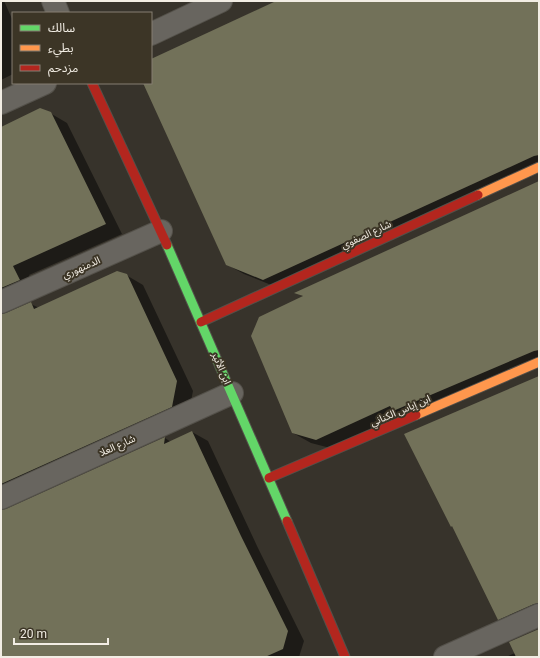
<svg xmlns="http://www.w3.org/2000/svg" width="540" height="658" viewBox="0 0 540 658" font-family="Roboto,'Noto Sans Arabic',sans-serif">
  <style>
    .shadow { fill: #0007 }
    .building { fill: #727159 }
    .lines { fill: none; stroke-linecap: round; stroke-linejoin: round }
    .street-casing { stroke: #54514a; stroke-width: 24 }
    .fast-casing { stroke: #54514a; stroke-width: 11 }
    .slow-casing { stroke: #54514a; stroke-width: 11 }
    .jam-casing { stroke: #54514a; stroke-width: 11 }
    .street { stroke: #68655f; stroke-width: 22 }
    .fast { stroke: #63d668; stroke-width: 9 }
    .slow { stroke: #ff974d; stroke-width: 9 }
    .jam { stroke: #b3261e; stroke-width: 9 }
    .labels { text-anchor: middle; stroke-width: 4; stroke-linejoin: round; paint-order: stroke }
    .street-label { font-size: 10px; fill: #f2ede4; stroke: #3c3526 }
  </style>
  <rect width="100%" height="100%" fill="#37332b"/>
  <g class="shadow">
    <path d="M1,1h3l9,20v53l-12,6z"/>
    <path d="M277,1h262v170l-258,118 -37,-15 -18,-10 -82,-181h7v-23z"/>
    <path d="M50,113l17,10 55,111 -93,41 7,14 -31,21v5l26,-11 8,4 87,-33 17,10 50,106 -5,25 -187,74v-362z"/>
    <path d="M539,182v184l-205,83 -23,-6 -18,-10 11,-136 -7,-4z"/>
    <path d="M539,377v242l-23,10 -17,-10z"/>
    <path d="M192,432l16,9 49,105 47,95 -5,16h-298v-135l6,-12 158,-72 6,4z"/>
    <path d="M539,630v27h-33l9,-4z"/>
  </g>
  <g class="building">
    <path d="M276,1h263v154l-5,1 -271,124 -37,-15 -83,-182h8v-24z"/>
    <path d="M40,108l11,4 55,112 -93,42 7,14 -19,8v-161z"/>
    <path d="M539,181v169l-5,1 -141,60 -3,-5 -74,34 -24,-7 -41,-97 8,-19 44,-21 -9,-3z"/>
    <path d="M117,271l10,3 50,107 -5,26 -171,77v-170l5,-1 25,-11 3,7z"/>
    <path d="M539,376v227l-5,1 -36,16 -46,-94 -1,1 -47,-93z"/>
    <path d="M192,431l49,105 47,95 -5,18 -18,8h-264v-147l5,-1 159,-72 -1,7z"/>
    <path d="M539,629v28h-23l-7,-15z"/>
  </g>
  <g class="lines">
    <g class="street-casing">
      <g id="street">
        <path d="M53,1l5,12"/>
        <path d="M151,34l70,-33"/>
        <path d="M1,103l44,-20"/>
        <path d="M1,302l160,-71"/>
        <path d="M1,498l231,-105"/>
        <path d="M445,657l94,-42"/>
      </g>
    </g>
    <g class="fast-casing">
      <path id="fast" d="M167,245l120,276"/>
    </g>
    <g class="slow-casing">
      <g id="slow">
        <path d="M478,195l61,-28"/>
        <path d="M416,415l123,-53"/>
      </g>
    </g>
    <g class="jam-casing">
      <g id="jam">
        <path d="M92,83l75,162"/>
        <path d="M201,322l277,-127"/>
        <path d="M269,478l147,-63"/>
        <path d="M287,521l58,136"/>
      </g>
    </g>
    <use href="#street" class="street"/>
    <use href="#fast" class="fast"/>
    <use href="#slow" class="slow"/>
    <use href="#jam" class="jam"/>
  </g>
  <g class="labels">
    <g class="street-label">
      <text transform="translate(366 234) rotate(-25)" y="4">شارع الصفوي</text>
      <text transform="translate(81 267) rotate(-24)" y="4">الدمنهوري</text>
      <text transform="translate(222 368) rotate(67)" y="4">ابن الأثير</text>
      <text transform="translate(400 410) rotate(-23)" y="4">ابن إياس الكناني</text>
      <text transform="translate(117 445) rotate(-24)" y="4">شارع العلا</text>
    </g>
  </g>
  <rect width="540" height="658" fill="none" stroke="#f2ede4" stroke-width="4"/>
  <rect x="12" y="12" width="140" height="72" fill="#3c3526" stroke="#857f72"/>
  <rect x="20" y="25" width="20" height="6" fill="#63d668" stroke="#857f72"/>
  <text x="48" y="32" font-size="12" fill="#f2ede4">سالك</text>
  <rect x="20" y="45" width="20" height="6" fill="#ff974d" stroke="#857f72"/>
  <text x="48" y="52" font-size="12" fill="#f2ede4">بطيء</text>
  <rect x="20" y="65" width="20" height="6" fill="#b3261e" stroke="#857f72"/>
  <text x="48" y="72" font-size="12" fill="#f2ede4">مزدحم</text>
  <path d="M14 638v6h94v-6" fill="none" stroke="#f2ede4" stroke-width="2"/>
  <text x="20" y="638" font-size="12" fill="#f2ede4" stroke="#3c3526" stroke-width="3" paint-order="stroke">20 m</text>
</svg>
